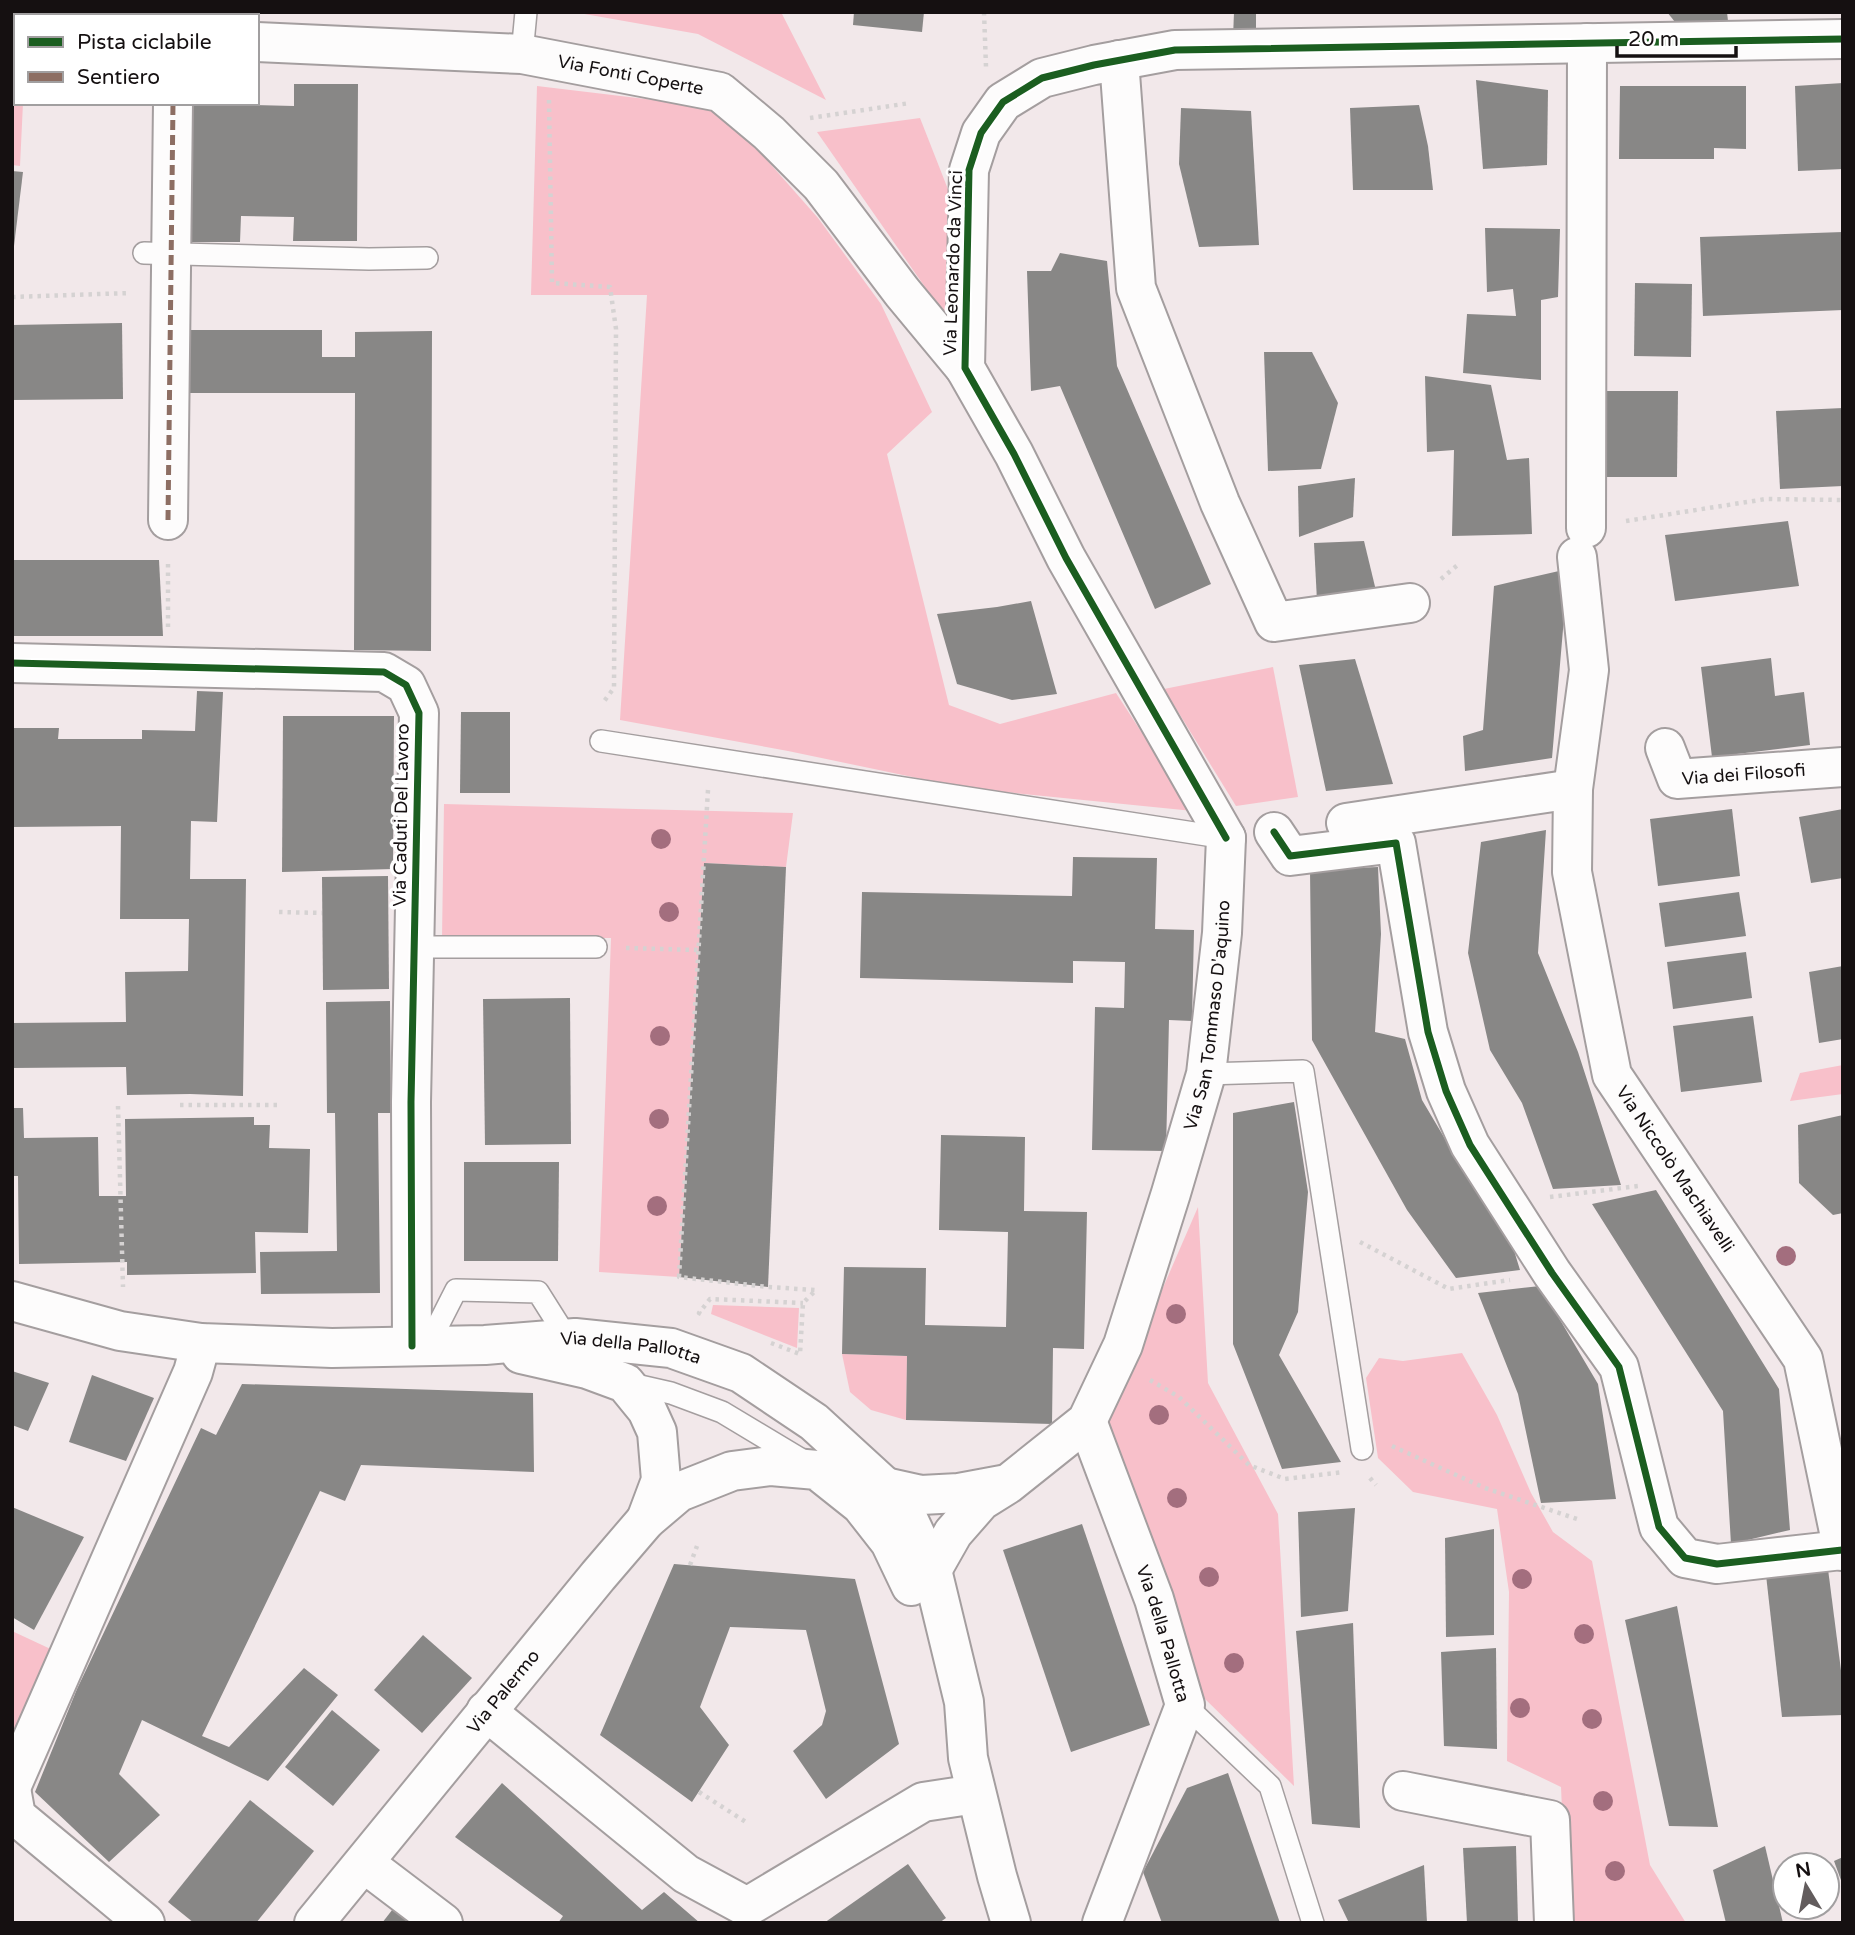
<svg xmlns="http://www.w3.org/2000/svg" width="1855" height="1935" viewBox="0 0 1855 1935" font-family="'Varela Round',sans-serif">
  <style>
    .green { fill: #f8c0ca }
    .building { fill: #888786 }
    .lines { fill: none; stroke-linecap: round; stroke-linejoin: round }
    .lane-casing { stroke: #a49e9f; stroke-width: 24 }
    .street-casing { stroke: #a49e9f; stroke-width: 42 }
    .secondary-casing { stroke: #a49e9f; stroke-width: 42 }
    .path { stroke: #d5d2d2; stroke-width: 4.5; stroke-dasharray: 3.5 5; stroke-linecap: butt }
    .lane { stroke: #fdfcfc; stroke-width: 21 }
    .street { stroke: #fdfcfc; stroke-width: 38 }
    .secondary { stroke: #fdfcfc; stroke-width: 38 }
    .quiet { stroke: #8d6e63; stroke-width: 5; stroke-dasharray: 10 5; stroke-linecap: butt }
    .cycleway-casing { stroke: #fff; stroke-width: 11 }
    .cycleway { stroke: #1b5e20; stroke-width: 7 }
    .tree { fill: #a36e7e }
    .labels { text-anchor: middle; stroke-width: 7; stroke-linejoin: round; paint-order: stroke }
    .street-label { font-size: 18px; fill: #151011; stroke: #fff }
  </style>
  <rect width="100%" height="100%" fill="#f2e8ea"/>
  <g class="green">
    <path d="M17,12h86v4h-42z"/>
    <path d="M573,12h208l45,88 -128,-66z"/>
    <path d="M12,60h4v43h7l-3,63 -8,-1z"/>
    <path d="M537,86l184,22 97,110 63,86 51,108 -45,42 62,251 51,19 116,-31 77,118 -228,-23 -177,-37 -168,-31 27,-425h-116z"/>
    <path d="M920,118l31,79 -1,126 -133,-191z"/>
    <path d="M1273,667l25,130 -62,9 -72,-117z"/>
    <path d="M444,804l349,9 -7,54 -82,-4 -25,414 -80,-5 12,-334h-169z"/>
    <path d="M1843,1065v29l-53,7 10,-28z"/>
    <path d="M1198,1207l10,176 70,131 16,272 -91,-89 -97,-278z"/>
    <path d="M713,1305l86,3 -2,40 -86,-34z"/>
    <path d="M1462,1353l35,62 34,78 22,39 39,29 58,304 36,58h-119l-6,-136 -54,-26 2,-169 -12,-83 -84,-17 -35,-34 -12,-80 13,-20 24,3z"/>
    <path d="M842,1354l65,2 -1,64 -35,-10 -21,-18z"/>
    <path d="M12,1631l45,21 -45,106z"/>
  </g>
  <g class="building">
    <path d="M854,12h70l-2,20 -69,-7z"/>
    <path d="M1234,12h22v24l-23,2z"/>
    <path d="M1667,12h60l1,9 -53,1z"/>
    <path d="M1476,80l72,10 -1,75 -64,4z"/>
    <path d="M1843,83v86l-45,2 -3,-85z"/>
    <path d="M294,84h64l-1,157h-64l1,-24 -53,-1 -1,26h-60l1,-139 113,3z"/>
    <path d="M1620,86h126v63l-32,-1v11h-95z"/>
    <path d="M1419,105l9,41 5,44h-80l-3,-82z"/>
    <path d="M1181,108l70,3 8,134 -60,2 -20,-83z"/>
    <path d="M12,171l11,1 -9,74h-2z"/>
    <path d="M1485,228l75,1 -2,68 -17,3v80l-78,-7 4,-59 49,2 -3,-27 -26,3z"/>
    <path d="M1843,232v78l-140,6 -3,-79z"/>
    <path d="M1060,253l47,8 10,105 94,218 -56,25 -95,-223 -29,5 -4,-120h24z"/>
    <path d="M1635,283l57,1 -1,73 -57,-1z"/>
    <path d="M122,323l1,76 -111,1v-75z"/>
    <path d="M190,330h132v27h33v-25l77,-1 -1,320 -77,-1 1,-257h-165z"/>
    <path d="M1264,352h48l26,51 -17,66 -53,2z"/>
    <path d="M1425,376l66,9 16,75 22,-2 3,76 -80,2 2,-86 -27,2z"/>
    <path d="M1606,391h72l-1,86h-72z"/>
    <path d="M1843,408v78l-63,3 -4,-78z"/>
    <path d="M1355,478l-2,39 -54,20 -1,-51z"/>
    <path d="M1788,521l11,65 -124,15 -10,-66z"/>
    <path d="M1364,541l14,58 -61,2 -3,-58z"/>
    <path d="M12,560h147l4,76h-151z"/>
    <path d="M1559,571l6,35 -13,152 -87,13 -2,-35 20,-6 11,-144z"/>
    <path d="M1031,601l26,93 -45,6 -55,-16 -20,-70 60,-7z"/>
    <path d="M1771,658l4,38 29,-4 6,53 -98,12 -11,-90z"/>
    <path d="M1355,659l38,125 -67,7 -27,-126z"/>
    <path d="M197,691l26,1 -6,130 -26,-1 -1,58h56l-3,217 -53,-2 -63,1 -1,-28 -114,1v-45l114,-1 -1,-50 63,-1 1,-52h-69l1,-93 -109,1v-99h47l-1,11h84v-9l53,1z"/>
    <path d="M461,712h49v81h-50z"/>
    <path d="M283,716h111l-1,153 -111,3z"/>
    <path d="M1732,809l8,67 -82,10 -8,-67z"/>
    <path d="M1843,809v69l-32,5 -12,-66z"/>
    <path d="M1546,830l-8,123 40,99 43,133 -68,4 -31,-86 -32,-53 -22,-97 13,-111z"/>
    <path d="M1073,857l84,1 -2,71 39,1 -2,91 -23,-1 -3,131 -74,-1 3,-143 29,1 1,-46 -52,-1v22l-213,-5 2,-86 210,4z"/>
    <path d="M704,863l82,4 -18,420 -89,-10z"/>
    <path d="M1378,867l3,67 -6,98 30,7 17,61 42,71 48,73 8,26 -64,8 -49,-68 -95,-170 -2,-170z"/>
    <path d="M388,876l1,113 -66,1 -1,-113z"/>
    <path d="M1739,892l7,44 -81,11 -6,-44z"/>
    <path d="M1746,952l6,46 -79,11 -6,-47z"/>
    <path d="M1843,966v73l-24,4 -10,-71z"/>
    <path d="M570,998l1,146 -86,1 -2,-146z"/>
    <path d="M390,1001l1,112h-13l2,180 -119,1 -1,-42 77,-1 -2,-138h-8l-1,-111z"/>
    <path d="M1753,1016l9,66 -81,10 -8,-66z"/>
    <path d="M1294,1102l14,90 -10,120 -19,43 62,107 -59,7 -49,-125v-231z"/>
    <path d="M12,1108h11l1,30 74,-1 1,59h27l-1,-77 129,-2v8h16l-1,23 41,1 -2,84 -53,-1 1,41 -129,2v-13l-108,2 -1,-88h-6z"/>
    <path d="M1843,1115v98l-10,2 -34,-32 -1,-58z"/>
    <path d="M941,1135l84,2 -1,74 63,1 -3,137 -31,-1 -1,76 -146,-4 1,-64 -65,-2 2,-87 82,1 -1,57 81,2 2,-95 -69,-2z"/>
    <path d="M464,1162h95l-1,99h-94z"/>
    <path d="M1656,1190l123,199 11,141 -59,14 -8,-133 -131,-207z"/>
    <path d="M1540,1286l58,98 18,115 -75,4 -23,-109 -40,-101z"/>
    <path d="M12,1371l37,12 -21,48 -16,-6z"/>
    <path d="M92,1375l62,23 -28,63 -57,-19z"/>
    <path d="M242,1384l291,9 1,79 -173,-7 -16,36 -25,-10 -118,245 27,11 75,-79 34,27 -70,86 -126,-61 -23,54 41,41 -51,47 -74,-70 42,-103 124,-261 15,7z"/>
    <path d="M12,1507l72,30 -50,93 -22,-13z"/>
    <path d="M1355,1508l-7,103 -47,6 -3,-105z"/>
    <path d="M1082,1524l68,201 -79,27 -68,-202z"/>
    <path d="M1494,1529v106l-48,2 -1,-99z"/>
    <path d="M674,1564l181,15 44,165 -73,55 -33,-48 29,-26 4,-14 -20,-81 -76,-3 -30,80 29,38 -37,57 -92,-67z"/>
    <path d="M1828,1569l15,117v29l-61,2 -16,-142z"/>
    <path d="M1677,1606l41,221 -49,-1 -44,-206z"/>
    <path d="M1353,1623l7,205 -48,-4 -16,-193z"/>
    <path d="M423,1635l49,43 -50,55 -48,-43z"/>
    <path d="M1496,1648l1,101 -53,-3 -3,-94z"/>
    <path d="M332,1710l48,40 -47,56 -48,-39z"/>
    <path d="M1228,1773l52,150h-118l-19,-51 44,-84z"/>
    <path d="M502,1783l140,127 22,-18 36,31h-142l5,-7 -108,-79z"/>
    <path d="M250,1800l64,51 -58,72h-62l-26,-21z"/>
    <path d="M1516,1846l2,77h-51l-4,-75z"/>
    <path d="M1765,1846l18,77h-57l-13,-53z"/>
    <path d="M1843,1857v26h-1l-8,-22z"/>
    <path d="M908,1864l38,54 -7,5h-115z"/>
    <path d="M1424,1865l3,58h-78l-11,-23z"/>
    <path d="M396,1905l23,18h-37z"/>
  </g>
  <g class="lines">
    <g class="lane-casing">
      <g id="lane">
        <path d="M522,54l4,-42"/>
        <path d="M144,253l225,6 58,-1"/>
        <path d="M601,741l625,97"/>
        <path d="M414,947h182"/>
        <path d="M1206,1074l97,-3 59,378"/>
        <path d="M428,1345l28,-55 82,2 29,46"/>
        <path d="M627,1383l44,10 51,19 85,51"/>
        <path d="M1185,1705l85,81 43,137"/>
      </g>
    </g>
    <g class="street-casing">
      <g id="street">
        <path d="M138,16l1,-4"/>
        <path d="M12,27l4,1"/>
        <path id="s1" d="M257,42l265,12 198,38 49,41 52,52 81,107 63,76"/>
        <path d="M1119,60l17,228 84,215 54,119 136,-19"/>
        <path d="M168,520l5,-417"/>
        <path d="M1586,528l1,-485"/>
        <path id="s2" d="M1577,557l12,113 -16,119 -1,83 40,203 191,284 40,192"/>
        <path d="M12,663l372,9 22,13 13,28 -8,389 1,244"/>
        <path id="s3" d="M1665,748l12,31 166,-12"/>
        <path d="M1346,823l227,-34"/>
        <path d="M1274,832l16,24 106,-13 32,189 18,59 24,54 82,128 67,94 40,160 26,31 32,6 125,-14"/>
        <path d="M1226,838l-160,-280 -52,-104 -49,-86 4,-198 12,-37 22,-31 39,-24 52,-13 81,-15 668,-11"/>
        <path id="s4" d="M1087,1421l67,178 31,106 -83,218"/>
        <path d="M885,1487l36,8 38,-2 43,-8"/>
        <path id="s5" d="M932,1570l21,-37 28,-32 27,-17 79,-63 36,-76 48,-152 35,-119 16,-141 4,-95"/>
        <path d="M486,1711l200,163 61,33 176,-105 53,-8"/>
        <path d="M12,1785l181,-413 8,-29"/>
        <path d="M1403,1791l147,29 4,103"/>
        <path d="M12,1794l4,22 129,107"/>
        <path d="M364,1863l79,60"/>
      </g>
    </g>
    <g class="secondary-casing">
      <g id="secondary">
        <path id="s6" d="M12,1301l108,30 81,12 131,5 153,-3 90,-7 96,10 70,25 73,49 71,65 25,36 22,47 32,132 4,56 29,118 14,47"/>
        <path d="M521,1354l66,15 38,14 22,27 10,22 4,48 -15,40"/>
        <path id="s7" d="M314,1923l284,-347 48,-56 33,-28 53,-21 39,-5 46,4 44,35 29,37 21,44"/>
      </g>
    </g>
    <g class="path">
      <path d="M984,12l2,55"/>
      <path d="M549,100l3,183 58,4 6,42 -2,359 -12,16"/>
      <path d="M810,118l100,-15"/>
      <path d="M12,297l118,-4"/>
      <path d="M1626,521l140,-22 77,1"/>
      <path d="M1441,579l19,-16"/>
      <path d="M168,627v-68"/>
      <path d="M708,790l-29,487 89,10 47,3"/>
      <path d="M279,912l43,1"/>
      <path d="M626,948l73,2"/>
      <path d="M180,1105h97"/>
      <path d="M118,1106l5,181"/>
      <path d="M1550,1197l88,-11"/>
      <path d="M1360,1242l89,47 61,-9"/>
      <path d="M1841,1293h2"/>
      <path d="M701,1314l-2,-1 11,-14 93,4"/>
      <path d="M771,1343l29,11 3,-51 12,-12"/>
      <path d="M1150,1380l29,17 70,68 36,14 59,-7"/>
      <path d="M1392,1446l93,42 92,31"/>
      <path d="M1370,1478l6,7"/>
      <path d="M690,1565l7,-19"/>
      <path d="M699,1792l50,32"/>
    </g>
    <use href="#lane" class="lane"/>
    <use href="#street" class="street"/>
    <use href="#secondary" class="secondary"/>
    <path class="quiet" d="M168,520l5,-417"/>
    <g class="cycleway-casing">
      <g id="cycleway">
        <path d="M12,663l372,9 22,13 13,28 -8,389 1,244"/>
        <path d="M1274,832l16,24 106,-13 32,189 18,59 24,54 82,128 67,94 40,160 26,31 32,6 125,-14"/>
        <path d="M1226,838l-160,-280 -52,-104 -49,-86 4,-198 12,-37 22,-31 39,-24 52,-13 81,-15 668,-11"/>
      </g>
    </g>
    <use href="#cycleway" class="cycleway"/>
  </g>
  <g class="tree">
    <circle cx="661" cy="839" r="10"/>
    <circle cx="669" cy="912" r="10"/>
    <circle cx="660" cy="1036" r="10"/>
    <circle cx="659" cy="1119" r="10"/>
    <circle cx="657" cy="1206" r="10"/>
    <circle cx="1786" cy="1256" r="10"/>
    <circle cx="1176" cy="1314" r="10"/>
    <circle cx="1159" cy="1415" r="10"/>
    <circle cx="1177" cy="1498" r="10"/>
    <circle cx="1209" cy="1577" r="10"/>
    <circle cx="1522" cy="1579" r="10"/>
    <circle cx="1584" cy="1634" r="10"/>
    <circle cx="1234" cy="1663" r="10"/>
    <circle cx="1520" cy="1708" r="10"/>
    <circle cx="1592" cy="1719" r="10"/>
    <circle cx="1603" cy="1801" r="10"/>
    <circle cx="1615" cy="1871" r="10"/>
  </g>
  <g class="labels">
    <g class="street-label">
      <text dy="6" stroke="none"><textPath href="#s1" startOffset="376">Via Fonti Coperte</textPath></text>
      <text transform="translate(953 263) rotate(-88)" y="6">Via Leonardo da Vinci</text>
      <text dy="6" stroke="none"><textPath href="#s3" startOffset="100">Via dei Filosofi</textPath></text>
      <text transform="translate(401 815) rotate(-89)" y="6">Via Caduti Del Lavoro</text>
      <text dy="6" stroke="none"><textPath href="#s5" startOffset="644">Via San Tommaso D'aquino</textPath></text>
      <text dy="6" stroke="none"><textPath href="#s2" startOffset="637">Via Niccolò Machiavelli</textPath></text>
      <text dy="6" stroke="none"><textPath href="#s6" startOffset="625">Via della Pallotta</textPath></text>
      <text dy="6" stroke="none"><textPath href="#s4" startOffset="226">Via della Pallotta</textPath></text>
      <text dy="6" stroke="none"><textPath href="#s7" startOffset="299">Via Palermo</textPath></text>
    </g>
  </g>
  <rect width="1855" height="1935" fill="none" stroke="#151011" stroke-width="28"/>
  <rect x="14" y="14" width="245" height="91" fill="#ffffff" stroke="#a19fa0" stroke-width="2"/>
  <rect x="28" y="37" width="35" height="10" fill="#1b5e20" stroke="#a19fa0" stroke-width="2"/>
  <text x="77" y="49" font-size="21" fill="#151011">Pista ciclabile</text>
  <rect x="28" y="72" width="35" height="10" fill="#8d6e63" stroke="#a19fa0" stroke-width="2"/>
  <text x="77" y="84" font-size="21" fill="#151011">Sentiero</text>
  <g transform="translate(1806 1886) rotate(350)"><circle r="33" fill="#ffffff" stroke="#a19fa0" stroke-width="2"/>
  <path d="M0-5L12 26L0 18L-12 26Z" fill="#625c5d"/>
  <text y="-10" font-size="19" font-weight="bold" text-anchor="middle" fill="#151011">N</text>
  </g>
  <path d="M1617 46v10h119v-10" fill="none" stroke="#151011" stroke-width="3.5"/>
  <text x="1628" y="46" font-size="21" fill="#151011" stroke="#ffffff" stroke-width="5" paint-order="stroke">20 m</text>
</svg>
